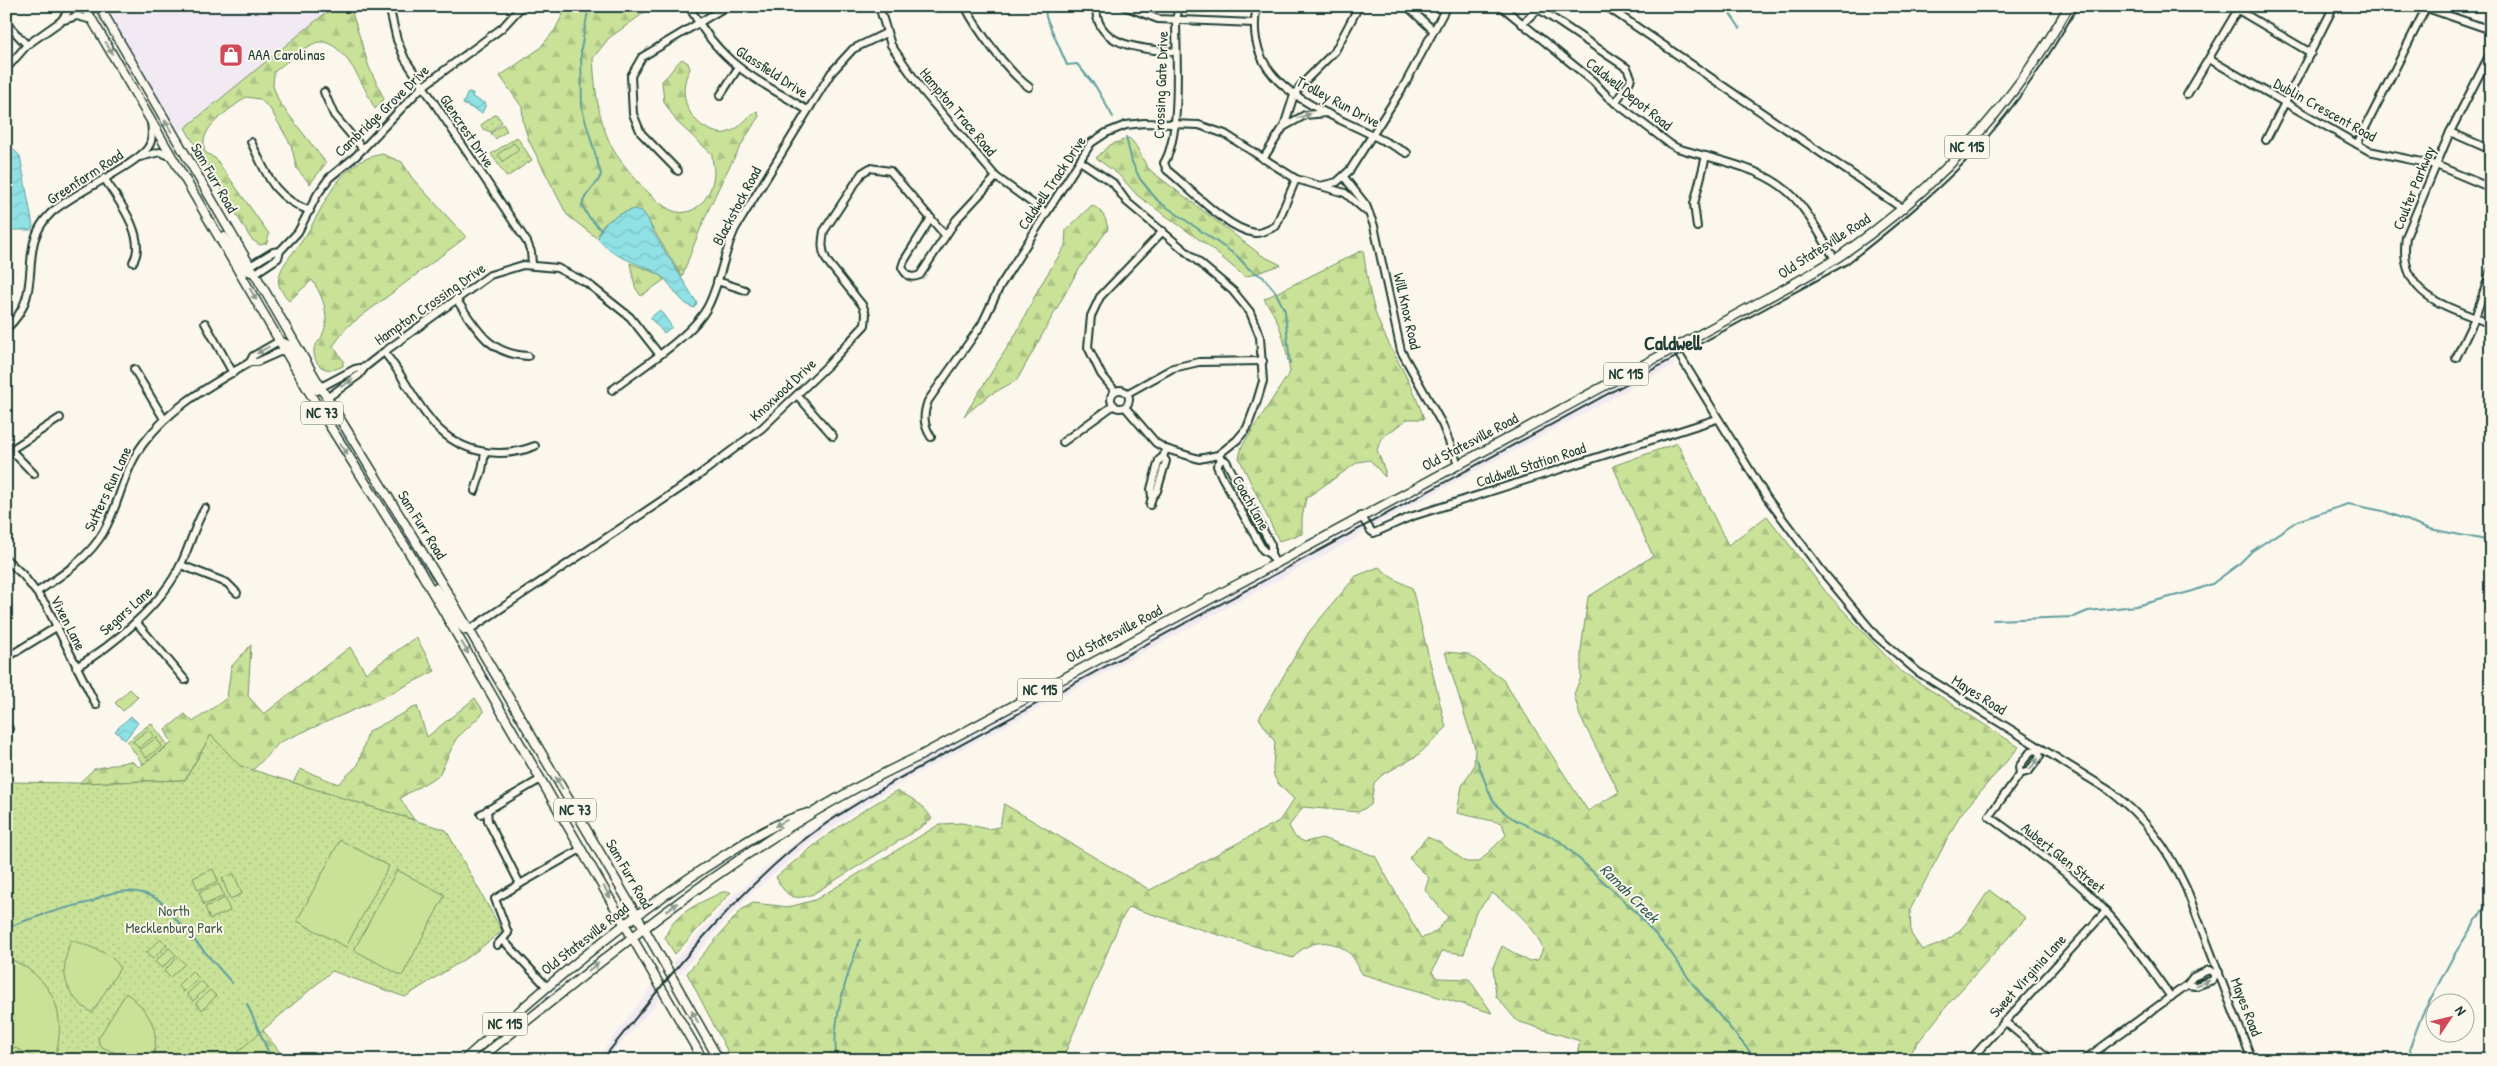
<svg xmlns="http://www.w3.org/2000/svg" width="2497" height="1066" viewBox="0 0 2497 1066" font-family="'Patrick Hand',sans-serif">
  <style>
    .built { fill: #f1eaf2 }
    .forest { fill: url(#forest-firs); stroke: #749066 }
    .park { fill: url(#park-dots); stroke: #749066 }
    .garden { fill: #c9e298; stroke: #749066 }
    .water { fill: url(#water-waves); stroke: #629f9e }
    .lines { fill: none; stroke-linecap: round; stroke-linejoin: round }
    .stream { stroke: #629f9e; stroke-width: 2 }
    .minor-casing { stroke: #1f3d34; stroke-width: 10 }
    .major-casing { stroke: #1f3d34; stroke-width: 11 }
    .minor { stroke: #fbf7ec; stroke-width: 6 }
    .major { stroke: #fbf7ec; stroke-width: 8 }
    .rail { stroke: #1f3d34; stroke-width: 2 }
    .oneway { fill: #8d9a90 }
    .labels { text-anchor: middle; stroke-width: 4; stroke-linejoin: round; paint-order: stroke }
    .shield { fill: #fbf7ec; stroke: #61756b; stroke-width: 1 }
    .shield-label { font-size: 14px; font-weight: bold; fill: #1f3d34 }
    .poi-label { font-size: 15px; fill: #1f3d34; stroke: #fbf7ec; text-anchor: start }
    .street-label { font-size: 15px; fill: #1f3d34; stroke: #fbf7ec }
    .park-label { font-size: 15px; fill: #415e48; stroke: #fbf7ec }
    .water-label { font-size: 16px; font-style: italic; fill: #355e57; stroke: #fbf7ec }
    .district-label { font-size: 20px; font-weight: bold; fill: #1f3d34; stroke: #fbf7ec }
  </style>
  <defs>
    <pattern id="forest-firs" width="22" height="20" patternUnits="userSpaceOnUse" patternTransform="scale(1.25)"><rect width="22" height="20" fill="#c9e298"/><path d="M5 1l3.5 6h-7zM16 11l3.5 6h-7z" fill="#acc384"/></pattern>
    <pattern id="park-dots" width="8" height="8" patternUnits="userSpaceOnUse" patternTransform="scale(1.25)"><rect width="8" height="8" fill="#c9e298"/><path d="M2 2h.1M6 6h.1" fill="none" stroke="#acc384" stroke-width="1.8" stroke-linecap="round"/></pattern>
    <pattern id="water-waves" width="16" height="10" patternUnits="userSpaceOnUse" patternTransform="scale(1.25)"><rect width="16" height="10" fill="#8fe1e5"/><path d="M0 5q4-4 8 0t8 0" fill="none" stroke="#7bc2c5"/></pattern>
  </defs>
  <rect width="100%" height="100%" fill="#fbf7ec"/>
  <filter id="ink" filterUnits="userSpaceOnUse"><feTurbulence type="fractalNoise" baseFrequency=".02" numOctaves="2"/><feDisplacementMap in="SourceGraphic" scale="10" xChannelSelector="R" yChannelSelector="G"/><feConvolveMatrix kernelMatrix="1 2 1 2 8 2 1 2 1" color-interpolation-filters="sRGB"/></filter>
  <g filter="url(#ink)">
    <g class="built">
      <path d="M99,6h235l-160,131z"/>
      <path d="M1669,357l5,8 -303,162 -3,-5z"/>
      <path d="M1363,524l3,6 -15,11 -420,225 -46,26 -74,49 -56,49 -33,34 -42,50 -7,-12 63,-69 69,-59 75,-50z"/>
      <path d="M653,985l9,12 -56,63h-10z"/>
    </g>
    <g class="forest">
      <path d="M334,6h16l19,61 15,32 -9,10c-10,-19 -31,-70 -56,-67 -10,1 -36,23 -45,30l-1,14 6,16 47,61 -16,21 -13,-15 -6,-24 -20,-35 -11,-11 -14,-2c-17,14 -49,30 -41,55l11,7 53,75 -2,9 -7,2 -9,-6 -66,-111z"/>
      <path d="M567,6h79l2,4 -39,28 -16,20c2,32 5,64 21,93 10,16 41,53 59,60 23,8 40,-17 41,-38 0,-6 -2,-13 -2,-19l-35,-32 -13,-20 -2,-21c8,-6 12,-16 20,-22l6,4 2,6c-14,23 -2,55 25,63 3,1 7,2 11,1 16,-4 19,-16 31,-22l2,5c-33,51 -57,104 -77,161l-40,-66c-11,-4 -33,7 -40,16 -3,3 -3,7 -4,12l-31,-24 -38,-74 -6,-19 -1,-15 -22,-31 39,-27 16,-19z"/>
      <path d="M1129,138c11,9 12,23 22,33l110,84 20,10 -36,12 -38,-32 -69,-49 -19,-21 -23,-17 14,-13z"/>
      <path d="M382,154l20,8 10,16 54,59 -119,90 -14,19 10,14v6c-13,7 -27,4 -29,-13 -1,-9 5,-10 8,-17 9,-19 1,-40 -10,-56l-23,21c-5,-7 -13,-15 -10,-24 3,-14 17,-27 25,-39 22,-33 32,-76 78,-84z"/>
      <path d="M1092,205c10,6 14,12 16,24l-31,43 -60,108 -29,16 -24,20 53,-84 23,-46 25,-40 1,-16z"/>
      <path d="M1363,250c4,25 7,52 17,75 14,32 34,61 44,94h-17l-26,20 -4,11 8,21v6l-15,-17 -12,2 -52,36 -4,20v16l-23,7 -40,-83 3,-12 48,-74c-5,-29 -8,-48 -26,-73z"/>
      <path d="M630,263l29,11 5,6 -23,16 -6,-9z"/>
      <path d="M1677,443l51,102 39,-29 59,76 72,77 121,78 -59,68 -50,95 1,24 11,16c37,-9 47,-30 67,-60l37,28 -76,84 -46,58h-328l4,-19 -63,-20 -21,-25 -3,-29 9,-21 26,15 10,-1 5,-11c-10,-25 -29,-41 -51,-56l-17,21 -11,40 -22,-3 -10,21 5,6 32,1 23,34 -130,-39c-4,-7 -7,-16 -13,-21 -18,-16 -42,-13 -56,5l-164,-51 -9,15 -58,138h-330l-45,-87 54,-63 12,-7 36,4 26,-7 125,-76 22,-1 25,6 13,-2 4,-23 146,86 129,-69 15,-22c-27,-24 -21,-23 -19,-57l-16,-24 50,-86 47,-56 23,-9 12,10 21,11 34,140 -29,28 -35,19 -8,8 -3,22 -13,7 -55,-5 -14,19 6,11 10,5 17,-4 53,18 46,82c12,-2 20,-11 27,-21l-23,-27 4,-12 -20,-20 18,-21 12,5 27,20h13l27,-27 -4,-12 -45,-10 5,-27 12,-20 1,-18 -30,-96 23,2 35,26 85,131 31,-19 -39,-76 -6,-22 7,-17v-27l7,-53 65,-41 -40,-90z"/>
      <path d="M416,637l19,34 -56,28 -99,43 -27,28 -14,-4 -28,-31 -26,45 -106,3 15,-14 37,-8 8,6 33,-24 -7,-13 20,-16 8,8 34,-24 4,-31 20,-22 -3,51 16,18 86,-67 16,26z"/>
      <path d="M475,698l9,14 -28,27 -17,36 -39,23 14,22 -121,-37 7,-14 38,15 20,-19 10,-33 49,-26 10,31z"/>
      <path d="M897,791c14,6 27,14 35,28l-14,10 -105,65c-19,8 -28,2 -37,-17 38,-33 76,-62 121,-86z"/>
      <path d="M722,892h9l-56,62 -10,-16c8,-25 35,-35 57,-46z"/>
      <path d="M262,1029l24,31h-58z"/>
    </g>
    <g class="park">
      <path d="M496,114l6,8 -11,10 -8,-3 -2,-4z"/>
      <path d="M517,137l15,23 -25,17 -16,-23z"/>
      <path d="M151,723l17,22 -25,19 -16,-22z"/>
      <path d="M211,735l29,31 206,64 56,101 -28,22 -69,44 -73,-26 -104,89h-222v-278l73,1 106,-3z"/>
    </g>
    <g class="garden">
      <path d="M503,124l4,7 -12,8 -4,-6z"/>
      <path d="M514,143l5,7 -16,11 -5,-7z"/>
      <path d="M130,689l8,8 -15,14 -8,-8z"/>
      <path d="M149,729l5,7 -15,12 -6,-7z"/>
      <path d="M156,738l6,8 -16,12 -6,-8z"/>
      <path d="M340,840l49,26 -43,81 -49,-26z"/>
      <path d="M213,869l5,12 -20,9 -5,-12z"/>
      <path d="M397,870l48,25 -43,81 -48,-26z"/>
      <path d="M234,874l8,20 -12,5 -8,-21z"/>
      <path d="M219,884l5,12 -20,9 -5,-13z"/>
      <path d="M225,898l5,13 -20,8 -5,-12z"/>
      <path d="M161,939l6,6 -14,14 -7,-6z"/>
      <path d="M71,940c15,6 42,12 49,28l-28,45c-29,-19 -33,-41 -21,-73z"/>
      <path d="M169,948l7,7 -14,13 -7,-6z"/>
      <path d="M178,957l7,7 -15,13 -6,-6z"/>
      <path d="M13,960c42,21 55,56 41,100h-12l-36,-16v-72z"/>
      <path d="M192,971l7,7 -15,14 -6,-7z"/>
      <path d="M201,981l6,6 -14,14 -6,-7z"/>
      <path d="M210,990l6,6 -14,14 -6,-7z"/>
      <path d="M126,993c23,17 36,38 26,67h-21l-31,-14 -2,-7z"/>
    </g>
    <g class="water">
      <path d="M468,92l5,1 -1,4 14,7 -4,9 -19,-9z"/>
      <path d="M6,149l8,1 6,6 13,70 -2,4h-25z"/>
      <path d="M634,209l8,2 6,8 5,13 44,71 -3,5c-16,-5 -22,-26 -36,-34 -21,-13 -43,-14 -60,-35 3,-19 20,-24 36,-30z"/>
      <path d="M660,310l12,17 -8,6 -14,-15z"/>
      <path d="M131,716l7,7 -13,17 -10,-9z"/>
    </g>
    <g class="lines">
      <g class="stream">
        <path d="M589,6l-8,43 1,60 19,65c-2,11 -16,17 -19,31l6,11 13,14"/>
        <path d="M1045,6l1,11 21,48 10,-1 19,23 17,30"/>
        <path d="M1725,6l15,22"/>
        <path d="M1126,137l6,25 8,17 18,22 79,55 12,13 14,8 12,14 10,20 5,53"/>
        <path d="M1993,620l81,-3 14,-6 48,-5 57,-15 19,-7 27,-20 13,-13 45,-30 51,-17 35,7 47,18 61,12"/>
        <path d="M1477,760c5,13 9,27 16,40 14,23 49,29 69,43l73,68 34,39 23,33 65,77"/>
        <path d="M6,928c28,-11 56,-20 85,-26 5,-2 9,-6 14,-7 19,-6 39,-5 55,6l72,82"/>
        <path d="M247,1004l25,56"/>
        <path d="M837,1060c-7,-37 10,-85 23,-120"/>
        <path d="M2411,1060l-1,-13 12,-32 32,-60 37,-58"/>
      </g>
      <g class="minor-casing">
        <g id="minor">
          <path d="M389,6l8,34 8,19 122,183 4,10 1,12"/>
          <path d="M689,6c32,59 64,71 118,104"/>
          <path d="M879,6l12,39 31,45 74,87 50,36"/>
          <path d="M965,6c12,24 43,66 64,81"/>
          <path d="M1096,6c-1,42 49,43 80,46"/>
          <path d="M1124,6l34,13 96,4"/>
          <path d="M1179,6l-3,14c0,35 6,114 -12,143l3,7c23,18 59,59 88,63 6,1 15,-4 21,-7l20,-47"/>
          <path d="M1257,6c-14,67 41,94 92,118 20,9 39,19 58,29"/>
          <path d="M1407,6l26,24"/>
          <path d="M1501,6l92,75 15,16 62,47 7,4c41,13 93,19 122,55 14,17 24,37 36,56"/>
          <path d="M1606,6l297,203"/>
          <path d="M2424,7l67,23"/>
          <path d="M2238,10l73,43"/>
          <path d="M61,21l16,-5 15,4"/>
          <path d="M6,23l21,22"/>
          <path d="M1522,24l15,-14 5,1 85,57 4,9 -1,4 -15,22"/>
          <path d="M2491,52l-41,80 -44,105c-9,60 41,69 85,87"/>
          <path d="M2209,59l160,92 67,14 55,23"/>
          <path d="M6,69l21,-24 34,-24 11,-15"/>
          <path d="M324,92l10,23 29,34"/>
          <path d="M2187,95l53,-89"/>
          <path d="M720,96l18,-28"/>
          <path d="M1285,126l20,-11 22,-2"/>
          <path d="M2450,132l41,18"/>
          <path d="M2266,140l68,-134"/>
          <path d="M251,142c17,34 21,54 59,69"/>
          <path d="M2357,144l69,-136"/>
          <path d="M140,157l20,-5 12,5"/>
          <path d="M1263,159l21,-33 10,-31 8,-11 33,-33 24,-45"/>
          <path d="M1080,161l33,22 14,19 106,89 17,21 10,25 3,44 -6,20 -10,27 -10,12 -19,15 -19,4 -33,-10 -10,-6 -31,-36"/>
          <path d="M678,171l-37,-38 -8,-19 -2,-38 11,-19 85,-51"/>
          <path d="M1344,177l22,28 8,21 27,125 41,73 16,40"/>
          <path d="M104,178c13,20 44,60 29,84"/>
          <path d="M1321,186l24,7 21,18"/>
          <path d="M931,218l-27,43 -2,6c4,9 9,12 18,8l36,-55 40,-43"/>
          <path d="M1697,227l-3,-23 12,-48"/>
          <path d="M250,266l23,-14 7,-1"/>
          <path d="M254,274l24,-16 2,-7 18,-19 19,-37 12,-17 27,-22 66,-69 80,-59 20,-22"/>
          <path d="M717,281l28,9"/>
          <path d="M456,299c21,30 32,55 72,57"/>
          <path d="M205,323l28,50"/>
          <path d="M6,329c42,-37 8,-81 45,-116 20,-20 91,-49 99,-69 3,-7 2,-15 1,-22"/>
          <path d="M1675,348l92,150 55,73 54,65 42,36 192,119c35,26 58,58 76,97l66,172"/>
          <path d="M384,352c17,20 28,45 45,66 26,34 67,43 106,28"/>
          <path d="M2456,358l19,-40 16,-48"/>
          <path d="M250,362h7l27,-12"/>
          <path d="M134,369l30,50"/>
          <path d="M321,387l34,-18 10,-2"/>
          <circle cx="1120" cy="399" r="9"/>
          <path d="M612,390c27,-21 79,-53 95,-82 13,-24 16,-53 28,-79l96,-156 22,-24 33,-16"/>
          <path d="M1115,391l-14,-17 -13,-27 3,-31 9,-19 63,-66"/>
          <path d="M1128,393l45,-25 26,-6 64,-1"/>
          <path d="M797,395l36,41"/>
          <path d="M327,398l32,-23 6,-8 19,-15 106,-77 33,-10 34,3 30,15 43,34 29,37"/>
          <path d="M931,437c-8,-13 -8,-22 -3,-36l54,-77 18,-38 91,-143 15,-10 20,-8 18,-2 55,2 26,9 71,45 24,7 17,-4 13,-12 55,-86 42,-78"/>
          <path d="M1063,442l51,-37"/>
          <path d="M11,450l23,24"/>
          <path d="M6,453l54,-35"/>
          <path d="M1219,457l7,4 45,84v10"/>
          <path d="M1221,460l-4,6 5,11 41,73 8,5 5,9"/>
          <path d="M475,491l7,-21 3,-17"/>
          <path d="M1152,497l-1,-8 8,-29 4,-3 3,-8"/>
          <path d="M1150,505l2,-8 5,-6 9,-30 -3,-4"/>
          <path d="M1361,516l10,15 3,2 36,-16 307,-98"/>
          <path d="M6,559l17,16 23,30 50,100"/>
          <path d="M181,565l46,18 10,10"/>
          <path d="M37,592c24,-16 53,-35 67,-61 16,-28 19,-60 39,-87 28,-38 67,-58 107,-82l3,-6 26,-15"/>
          <path d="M136,622l49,58"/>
          <path d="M469,630l222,-149 71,-53 66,-63 37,-40 1,-10 -3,-9 -36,-45c-6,-11 -5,-18 -3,-30l38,-58 8,-5 20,3 55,64"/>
          <path d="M6,658l52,-32"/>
          <path d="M76,667c37,-21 87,-64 105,-103 9,-18 13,-38 24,-56"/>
          <path d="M6,723l3,6"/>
          <path d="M2038,750l-7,1 -12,16 1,7 9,-3 11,-15 -2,-6 2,-3"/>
          <path d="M2020,774l-31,42c36,27 75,52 107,85 29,29 51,63 75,96"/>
          <path d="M487,810l1,11 32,63 -25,15 13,34 -11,12"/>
          <path d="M481,814l60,-35"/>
          <path d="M520,884l61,-35"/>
          <path d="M503,940l43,46"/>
          <path d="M2215,974l-6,-4 -16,7 -6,8 9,1 17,-6 2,-6 4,-2"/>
          <path d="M2004,1021l47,39"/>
          <path d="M1970,1060l136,-149"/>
          <path d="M2084,1060l103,-75"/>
        </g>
      </g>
      <g class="major-casing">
        <g id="major">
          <path d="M84,6l234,401 97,155 288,498"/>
          <path d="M99,6l228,392 123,199 194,331 75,132"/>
          <path d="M224,237l22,33 8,3"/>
          <path d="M280,341l8,4 29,45"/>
          <path d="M435,588l25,37 5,5h4"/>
          <path d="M464,1060c81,-73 164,-144 256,-202 27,-17 57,-37 88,-45"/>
          <path d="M478,1060c140,-112 278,-229 442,-304l821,-444c33,-18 67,-35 99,-56 95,-65 172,-149 229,-250"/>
        </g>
      </g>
      <use href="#minor" class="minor"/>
      <use href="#major" class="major"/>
      <path class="rail" d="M602,1060c59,-74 117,-148 188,-209 33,-28 71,-50 108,-72l949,-515c42,-33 83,-66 120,-104 44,-46 80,-99 111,-154"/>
    </g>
    <defs><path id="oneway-solid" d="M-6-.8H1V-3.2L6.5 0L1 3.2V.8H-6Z" transform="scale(1.25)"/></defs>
    <g class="oneway">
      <use href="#oneway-solid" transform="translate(109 48) rotate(59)"/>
      <use href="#oneway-solid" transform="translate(1304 116) rotate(-17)"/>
      <use href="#oneway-solid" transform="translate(168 126) rotate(-120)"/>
      <use href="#oneway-solid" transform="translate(253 294) rotate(60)"/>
      <use href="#oneway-solid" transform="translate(263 350) rotate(150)"/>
      <use href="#oneway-solid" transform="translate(347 383) rotate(-34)"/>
      <use href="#oneway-solid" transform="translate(344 449) rotate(58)"/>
      <use href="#oneway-solid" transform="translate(465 648) rotate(60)"/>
      <use href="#oneway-solid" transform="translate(2034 764) rotate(-53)"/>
      <use href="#oneway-solid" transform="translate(559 783) rotate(-121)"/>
      <use href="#oneway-solid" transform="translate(781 823) rotate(153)"/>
      <use href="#oneway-solid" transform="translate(607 892) rotate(60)"/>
      <use href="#oneway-solid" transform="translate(672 907) rotate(-36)"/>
      <use href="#oneway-solid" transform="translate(593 967) rotate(-38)"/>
      <use href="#oneway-solid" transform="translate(2203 983) rotate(-20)"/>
      <use href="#oneway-solid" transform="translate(695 1017) rotate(-119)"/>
    </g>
  </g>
  <defs>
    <g id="shop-square" transform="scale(1.25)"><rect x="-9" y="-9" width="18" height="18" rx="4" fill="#d1495b" stroke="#fbf7ec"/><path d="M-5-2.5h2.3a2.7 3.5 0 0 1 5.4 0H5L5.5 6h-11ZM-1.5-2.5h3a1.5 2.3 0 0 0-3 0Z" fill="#fff"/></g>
  </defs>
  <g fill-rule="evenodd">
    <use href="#shop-square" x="231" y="55"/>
  </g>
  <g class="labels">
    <g class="shield">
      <rect x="1944.5" y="135.5" width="45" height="23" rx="4"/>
      <rect x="1603.5" y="362.5" width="45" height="23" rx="4"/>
      <rect x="301" y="401.5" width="42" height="23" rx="4"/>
      <rect x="1017.5" y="678.5" width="45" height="23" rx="4"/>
      <rect x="554" y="798.5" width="42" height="23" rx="4"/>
      <rect x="482.5" y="1012.5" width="45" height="23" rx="4"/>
    </g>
    <g class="shield-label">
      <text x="1967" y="152">NC 115</text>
      <text x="1626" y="379">NC 115</text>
      <text x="322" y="418">NC 73</text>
      <text x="1040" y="695">NC 115</text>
      <text x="575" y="815">NC 73</text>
      <text x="505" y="1029">NC 115</text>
    </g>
    <g class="poi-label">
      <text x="248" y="60">AAA Carolinas</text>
    </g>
    <g class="street-label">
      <text transform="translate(772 72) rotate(33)" y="5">Glassfield Drive</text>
      <text transform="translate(1161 85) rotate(-88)" y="5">Crossing Gate Drive</text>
      <text transform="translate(1629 94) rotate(39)" y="5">Caldwell Depot Road</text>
      <text transform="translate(1338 102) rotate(28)" y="5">Trolley Run Drive</text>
      <text transform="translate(2325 110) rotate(29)" y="5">Dublin Crescent Road</text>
      <text transform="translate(382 111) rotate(-44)" y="5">Cambridge Grove Drive</text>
      <text transform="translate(958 112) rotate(50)" y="5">Hampton Trace Road</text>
      <text transform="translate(467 131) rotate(56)" y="5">Glencrest Drive</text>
      <text transform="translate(85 177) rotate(-33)" y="5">Greenfarm Road</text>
      <text transform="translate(214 178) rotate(60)" y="5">Sam Furr Road</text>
      <text transform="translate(1052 183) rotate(-56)" y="5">Caldwell Track Drive</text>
      <text transform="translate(2414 188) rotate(-68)" y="5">Coulter Parkway</text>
      <text transform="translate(737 206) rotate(-62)" y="5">Blackstock Road</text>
      <text transform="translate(1824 246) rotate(-33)" y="5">Old Statesville Road</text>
      <text transform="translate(430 304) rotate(-35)" y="5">Hampton Crossing Drive</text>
      <text transform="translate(1407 311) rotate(77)" y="5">Will Knox Road</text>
      <text transform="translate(783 390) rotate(-43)" y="5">Knoxwood Drive</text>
      <text transform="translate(1470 442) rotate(-28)" y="5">Old Statesville Road</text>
      <text transform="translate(1531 465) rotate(-18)" y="5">Caldwell Station Road</text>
      <text transform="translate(108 489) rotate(-65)" y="5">Sutters Run Lane</text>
      <text transform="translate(1251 503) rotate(61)" y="5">Coach Lane</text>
      <text transform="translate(422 525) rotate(58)" y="5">Sam Furr Road</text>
      <text transform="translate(126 611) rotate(-42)" y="5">Segars Lane</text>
      <text transform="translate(68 623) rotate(63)" y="5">Vixen Lane</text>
      <text transform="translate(1114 634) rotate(-28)" y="5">Old Statesville Road</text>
      <text transform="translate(1979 695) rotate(32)" y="5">Mayes Road</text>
      <text transform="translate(2063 858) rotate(39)" y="5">Aubert Glen Street</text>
      <text transform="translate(629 874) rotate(60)" y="5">Sam Furr Road</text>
      <text transform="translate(585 939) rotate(-38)" y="5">Old Statesville Road</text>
      <text transform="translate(2028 976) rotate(-48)" y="5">Sweet Virginia Lane</text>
      <text transform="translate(2246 1007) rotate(69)" y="5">Mayes Road</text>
    </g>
    <g class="park-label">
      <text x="174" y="916">North<tspan x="174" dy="17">Mecklenburg Park</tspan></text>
    </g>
    <g class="water-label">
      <text transform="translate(1630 893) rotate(45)" y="6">Ramah Creek</text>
    </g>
    <g class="district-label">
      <text x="1673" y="350">Caldwell</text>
    </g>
  </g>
  <rect width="2497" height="1066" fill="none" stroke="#fbf7ec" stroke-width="25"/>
  <rect x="12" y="12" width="2472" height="1041" fill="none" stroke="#1f3d34" stroke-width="2" filter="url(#ink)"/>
  <g transform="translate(2450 1018) rotate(55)"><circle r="24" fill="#fbf7ec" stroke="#a3ada2"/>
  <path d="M0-4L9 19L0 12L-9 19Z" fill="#d1495b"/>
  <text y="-8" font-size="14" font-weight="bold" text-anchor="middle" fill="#1f3d34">N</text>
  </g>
</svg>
